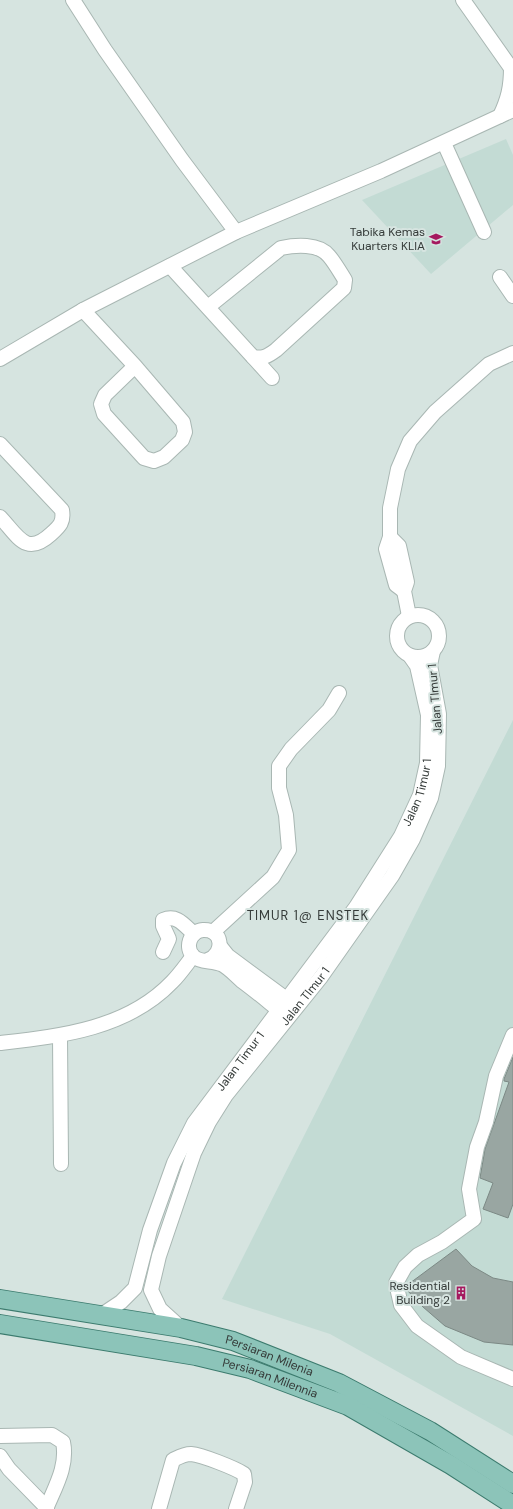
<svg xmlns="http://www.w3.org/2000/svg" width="513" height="1509" viewBox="0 0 513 1509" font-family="'DM Sans',sans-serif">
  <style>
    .built { fill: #c3dbd4 }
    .building { fill: #99a6a2; stroke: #7c8985 }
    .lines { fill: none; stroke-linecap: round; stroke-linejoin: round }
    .minor-casing { stroke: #a9b7b3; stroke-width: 16 }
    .major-casing { stroke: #3c7b6e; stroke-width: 20 }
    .minor { stroke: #fff; stroke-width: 14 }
    .major { stroke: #8cc4b9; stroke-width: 18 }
    .labels { text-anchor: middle; stroke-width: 4; stroke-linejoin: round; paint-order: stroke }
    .poi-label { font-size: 12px; fill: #353b39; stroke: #d6e4e0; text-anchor: end }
    .street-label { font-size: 12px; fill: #353b39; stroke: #d6e4e0 }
    .neighbourhood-label { font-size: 13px; letter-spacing: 1px; fill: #353b39; stroke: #d6e4e0 }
  </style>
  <rect width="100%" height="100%" fill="#d6e4e0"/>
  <g class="built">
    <path d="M506,139l7,16v50l-82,69 -69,-74z"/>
    <path d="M513,720v716l-183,-102 -108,-35z"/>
  </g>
  <g class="building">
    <path d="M513,1057v147l-5,14 -25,-9 10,-26 -13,-5 5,-29 24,-67 -5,-1v-2z"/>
    <path d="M456,1249l16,17 21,12 20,4v63l-29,-3 -39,-16 -22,-19 -17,-18v-3z"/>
  </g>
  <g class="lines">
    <g class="minor-casing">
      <g id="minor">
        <path d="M73,0l32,50 77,110 54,72"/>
        <path d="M463,0l50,71"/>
        <path d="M500,116c8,-17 11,-29 11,-48"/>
        <path d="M444,143l40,89"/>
        <path d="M170,266l83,91c10,2 15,-1 23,-7l68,-62 1,-8c-5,-8 -10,-17 -16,-24 -10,-13 -34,-11 -48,-8l-73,59"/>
        <path d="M500,277l13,19"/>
        <path d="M83,310l52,56 48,56 2,10 -3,8 -18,17 -10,4 -10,-3 -40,-44 -3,-10 4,-9 30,-29"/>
        <path d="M253,357l19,21"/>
        <path d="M0,359l83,-49 153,-78 145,-61 132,-61"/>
        <path d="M0,444l62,66c2,12 -2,16 -11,24 -25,23 -33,2 -51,-17"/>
        <path d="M390,537l9,9 8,36 -3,9 5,25"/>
        <path d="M404,591l-8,-6 -10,-36 4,-12v-29l8,-39 12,-28 25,-29 54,-48 24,-11"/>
        <circle cx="418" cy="636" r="21"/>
        <path d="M213,932l60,-55 16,-27 -3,-35 -7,-27v-22l12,-17 38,-39 10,-17"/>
        <path d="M220,946l8,10 65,48"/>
        <path d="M163,952l6,-13 -6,-13v-6c14,-6 21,5 31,14"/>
        <path d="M208,960c17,-7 15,-31 -5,-30 -13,1 -19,18 -9,27 7,6 20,3 29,8 7,4 13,11 19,16 15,11 29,23 43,34"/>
        <path d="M513,1035l-17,41 -10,46 -9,25 -8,42 5,30 -32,23 -24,13 -13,12 -9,16 5,22 16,21 44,31 52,22"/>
        <path d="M60,1036l1,128"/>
        <path d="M0,1043c61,-7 127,-14 172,-61 8,-8 14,-17 21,-26"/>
        <path id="s1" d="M100,1316l21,-14 14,-14 15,-58 24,-67 20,-40 162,-216 45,-71 19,-41 7,-32 1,-48 -11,-49 -7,-10"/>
        <path id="s2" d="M181,1328l-21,-19 -9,-19 8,-34 35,-103 15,-31 17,-27 95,-118 71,-101 21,-37 18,-41 7,-32 1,-52 -9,-49 3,-14"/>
        <path d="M0,1436l52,-1 11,7c5,24 -8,45 -17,67"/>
        <path d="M0,1456l9,13 38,39"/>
        <path d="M159,1509l14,-49c6,-3 11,-6 18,-6 11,1 44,14 53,20l1,8 -9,27"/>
      </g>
    </g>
    <g class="major-casing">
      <g id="major">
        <path id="s3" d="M0,1299l181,29 52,13 106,42 91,48 83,53"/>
        <path id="s4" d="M0,1324l196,32 54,13 98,37 103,59 62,40"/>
      </g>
    </g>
    <use href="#minor" class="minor"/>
    <use href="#major" class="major"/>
  </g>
  <defs>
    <g id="school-bare" transform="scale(1.08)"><path d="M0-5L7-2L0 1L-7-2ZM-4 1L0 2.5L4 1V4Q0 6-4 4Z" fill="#a5195f" stroke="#d6e4e0" stroke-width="2.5" paint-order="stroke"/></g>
    <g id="building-bare" transform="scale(1.08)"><path d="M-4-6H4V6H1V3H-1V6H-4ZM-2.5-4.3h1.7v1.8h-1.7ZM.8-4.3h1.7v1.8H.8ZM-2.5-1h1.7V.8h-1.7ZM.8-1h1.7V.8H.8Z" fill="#a5195f" stroke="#d6e4e0" stroke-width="2.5" paint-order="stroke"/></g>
  </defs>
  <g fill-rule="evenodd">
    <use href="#school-bare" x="436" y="239"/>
    <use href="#building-bare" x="461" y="1293"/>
  </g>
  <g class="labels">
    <g class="poi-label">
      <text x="425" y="236">Tabika Kemas<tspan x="425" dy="14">Kuarters KLIA</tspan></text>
      <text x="450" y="1290">Residential<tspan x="450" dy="14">Building 2</tspan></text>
    </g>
    <g class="street-label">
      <text transform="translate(435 699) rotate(-95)" y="4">Jalan TImur 1</text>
      <text dy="4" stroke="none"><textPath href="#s1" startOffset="622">Jalan Timur 1</textPath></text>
      <text dy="4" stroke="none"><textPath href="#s2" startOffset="386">Jalan TImur 1</textPath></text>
      <text dy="4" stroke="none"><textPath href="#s1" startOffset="298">Jalan Timur 1</textPath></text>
      <text dy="4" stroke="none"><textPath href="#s3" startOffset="276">Persiaran Milenia</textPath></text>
      <text dy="4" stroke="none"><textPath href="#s4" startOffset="276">Persiaran Milennia</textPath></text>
    </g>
    <g class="neighbourhood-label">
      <text x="308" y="920">TIMUR 1@ ENSTEK</text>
    </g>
  </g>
</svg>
